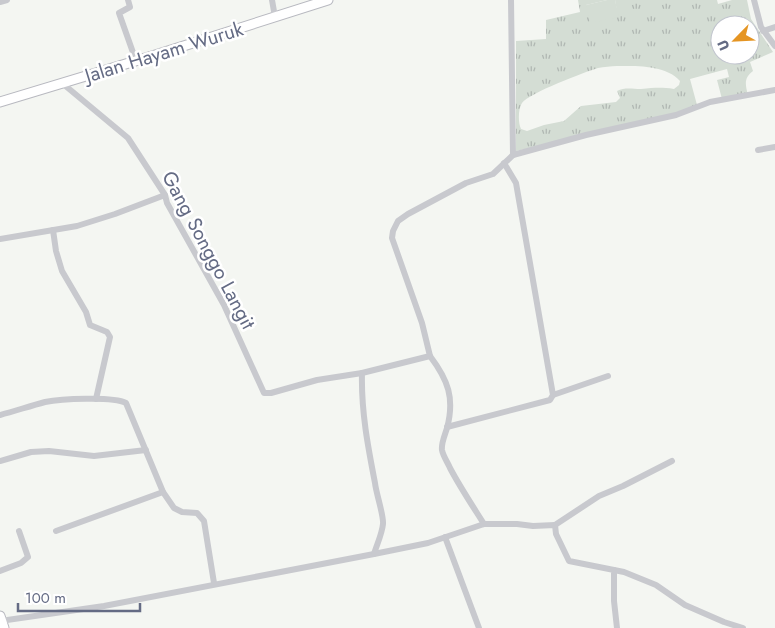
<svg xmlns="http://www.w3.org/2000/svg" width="775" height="628" viewBox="0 0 775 628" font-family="Jost,sans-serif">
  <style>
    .grass { fill: url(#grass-tufts); fill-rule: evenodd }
    .pitch { fill: #d4ddd4 }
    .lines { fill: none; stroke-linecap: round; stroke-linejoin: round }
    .secondary-casing { stroke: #b8b9c0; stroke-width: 11 }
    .street { stroke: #c8c9ce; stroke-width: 6 }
    .secondary { stroke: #fff; stroke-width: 9 }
    .labels { text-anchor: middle; stroke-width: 5; stroke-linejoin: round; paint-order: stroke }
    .street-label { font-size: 20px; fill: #646b84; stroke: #fff }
  </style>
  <defs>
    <pattern id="grass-tufts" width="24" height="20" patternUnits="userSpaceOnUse" patternTransform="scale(1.25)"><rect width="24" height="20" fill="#d4ddd4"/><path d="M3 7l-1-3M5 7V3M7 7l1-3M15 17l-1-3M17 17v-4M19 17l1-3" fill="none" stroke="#b0b7b2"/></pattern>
  </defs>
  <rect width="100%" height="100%" fill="#f4f6f2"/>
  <path class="grass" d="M578,0h29l-21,5 32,12 -3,-17h102l1,4 14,-4h15l4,19 22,33 -23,10 3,9c-9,7 -8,13 -5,24l-26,4 -5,-19 12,-3 -2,-8 -37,10 7,26 -22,10 -159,36v-110l30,-2v-19l34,-8zM720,25h30v30h-30zM617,66c20,0 49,-1 63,15l-1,4 -5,4c-14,-2 -20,-1 -33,0 -9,0 -16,-2 -24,2l3,7 -4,4 -35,4 -17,15 -20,4 -17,6 -6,-2c-3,-6 -3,-20 1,-26 7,-10 63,-31 76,-35 6,-1 13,-2 19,-2z"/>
  <path class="pitch" d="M607,0h8l4,17 -29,6 -4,-18z"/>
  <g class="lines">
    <g class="secondary-casing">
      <g id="secondary">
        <path d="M0,102l152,-46 176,-56"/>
        <path d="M0,616l4,12"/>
      </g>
    </g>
    <g class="street">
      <path d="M128,0l2,7 -11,6 17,48"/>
      <path d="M272,0l3,17"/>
      <path d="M511,0l2,155"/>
      <path d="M754,0l7,27 14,19"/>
      <path d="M0,2l7,-2"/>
      <path d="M763,31l12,-4"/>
      <path d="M62,83l66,55 37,57 2,8 57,102 40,88h7l46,-13 45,-7"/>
      <path d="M758,150l17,-3"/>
      <path d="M53,230l3,21 6,20 24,41 4,13 17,7 3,5 -14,62"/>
      <path d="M0,239l77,-13 38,-12 50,-19"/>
      <path d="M430,356c18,24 25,42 17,72 -2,7 -6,15 -5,22 1,6 6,13 8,18 10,19 22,37 34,56"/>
      <path d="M553,395l55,-19"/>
      <path d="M0,415c15,-4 30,-9 45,-13 15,-3 68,-6 81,1l37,89 11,16 8,4 15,1 7,8 10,62"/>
      <path d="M447,427l103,-27 3,-5 -37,-212 -12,-20"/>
      <path d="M0,461l31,-9 18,-1 45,5 52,-6"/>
      <path d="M555,525l44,-29 24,-10 49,-25"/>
      <path d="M56,531l107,-39"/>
      <path d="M445,537l34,91"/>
      <path d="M614,570l10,2 32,13 29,20 39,17 19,6"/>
      <path d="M0,571l21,-8 7,-6 -9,-26"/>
      <path d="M0,621l104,-15 270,-52"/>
      <path d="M617,628l-3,-27v-31l-45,-9 -13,-27 -1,-9 -22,1 -16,-2h-33l-56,19 -54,11c3,-10 8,-20 9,-30 1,-8 -7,-31 -8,-41 -7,-36 -14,-72 -13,-110l68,-17 -8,-33 -30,-85 1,-7 5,-10 10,-7 58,-31 27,-9 20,-19 73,-20 90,-20 34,-13 65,-12"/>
    </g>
    <use href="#secondary" class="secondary"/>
  </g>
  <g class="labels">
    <g class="street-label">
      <text transform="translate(164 52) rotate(-17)" y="7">Jalan Hayam Wuruk</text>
      <text transform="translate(209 250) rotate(62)" y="7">Gang Songgo Langit</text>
    </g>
  </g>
  <g transform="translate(735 40) rotate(246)"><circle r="24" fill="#ffffff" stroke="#c1c4ce"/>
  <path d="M0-4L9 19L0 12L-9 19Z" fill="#e59523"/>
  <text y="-8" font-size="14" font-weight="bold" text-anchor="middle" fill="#646b84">U</text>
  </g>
  <path d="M18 603v8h122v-8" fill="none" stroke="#646b84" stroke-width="2.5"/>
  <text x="25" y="603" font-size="15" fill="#646b84" stroke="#ffffff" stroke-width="4" paint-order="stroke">100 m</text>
</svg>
